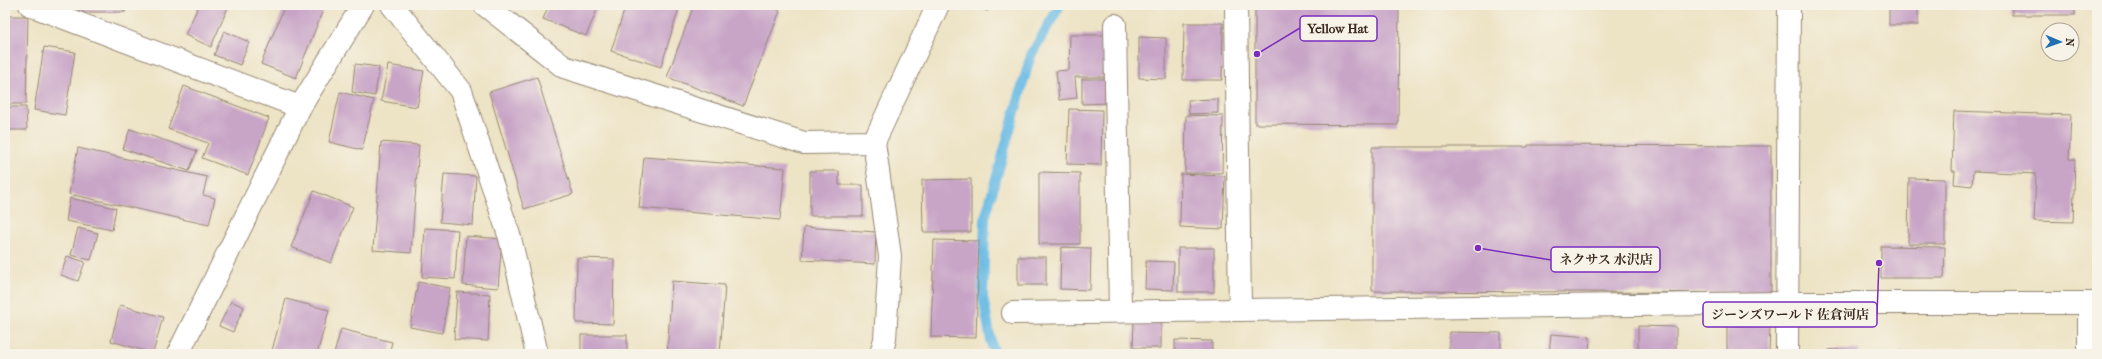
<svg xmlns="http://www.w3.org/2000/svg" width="2102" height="359" viewBox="0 0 2102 359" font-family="'IM FELL French Canon','Noto Serif JP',serif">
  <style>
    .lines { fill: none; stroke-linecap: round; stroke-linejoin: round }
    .stream { stroke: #69bbe5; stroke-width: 10 }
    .building { fill: #c8a4c7 }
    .minor-casing { stroke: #948672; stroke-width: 24 }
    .tertiary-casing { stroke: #948672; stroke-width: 24 }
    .minor { stroke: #fff; stroke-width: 22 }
    .tertiary { stroke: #fff; stroke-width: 22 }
    .leader { fill: none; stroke: #7b2cbf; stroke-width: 1.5 }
    .callout-dot { fill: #7b2cbf; stroke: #f7f3e8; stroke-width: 1.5 }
    .callout { fill: #f7f3e8; stroke: #7b2cbf; stroke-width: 1.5 }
    .callout-label { font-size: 13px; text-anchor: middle; font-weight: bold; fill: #3b2a1e }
  </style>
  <rect width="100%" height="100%" fill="#f7f3e8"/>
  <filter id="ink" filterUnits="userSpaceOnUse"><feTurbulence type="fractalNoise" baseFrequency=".025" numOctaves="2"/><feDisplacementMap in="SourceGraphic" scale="8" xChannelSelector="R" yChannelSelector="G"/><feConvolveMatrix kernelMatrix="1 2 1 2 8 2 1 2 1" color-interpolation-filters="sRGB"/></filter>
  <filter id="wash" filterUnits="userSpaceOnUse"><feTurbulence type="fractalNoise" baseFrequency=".012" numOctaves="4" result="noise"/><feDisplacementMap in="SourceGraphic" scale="16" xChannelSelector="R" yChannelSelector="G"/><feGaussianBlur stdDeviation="0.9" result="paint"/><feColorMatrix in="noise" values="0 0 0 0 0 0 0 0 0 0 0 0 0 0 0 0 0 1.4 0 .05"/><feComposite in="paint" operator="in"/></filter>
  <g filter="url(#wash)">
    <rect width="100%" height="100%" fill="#ede3c5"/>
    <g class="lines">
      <path class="stream" d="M996,354l-4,-8 -9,-49 2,-79 46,-163 29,-50"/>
    </g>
    <g id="blocks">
      <g class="building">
        <rect x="79" y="5" width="46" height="7"/>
        <path d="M199,5h30l-18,42 -26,-12z"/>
        <path d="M285,5h40l-29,73 -35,-14z"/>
        <path d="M549,5h50l-13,31 -43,-17z"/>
        <path d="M626,5h54l-19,62 -50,-16z"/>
        <path d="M694,5h70l16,6 -37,95 -76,-29z"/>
        <path d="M973,5h17l-2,6z"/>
        <path d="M1255,5h144l-1,120 -143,-1z"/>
        <rect x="1889" y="5" width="29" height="20"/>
        <rect x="2012" y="5" width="63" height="10"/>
        <path d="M5,16h23l-2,88h-21z"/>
        <path d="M1184,23h39l-1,57h-39z"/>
        <path d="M224,31l25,11 -9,23 -26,-10z"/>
        <path d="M1070,35h40l-1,42h-34l2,21 -18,2 -3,-29 13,-1z"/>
        <path d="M1139,37l27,1v41l-27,-1z"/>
        <path d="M44,47l31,5 -10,63 -31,-5z"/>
        <path d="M355,64l24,3 -4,29 -23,-4z"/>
        <path d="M388,65l36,6 -7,36 -36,-6z"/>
        <path d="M537,77l36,117 -49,15 -35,-117z"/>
        <path d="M1082,79h26v24l-26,1z"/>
        <path d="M184,86l85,32 -21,57 -46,-17 6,-15 -40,-14z"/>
        <path d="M340,92l34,8 -12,50 -33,-8z"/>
        <path d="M1218,99v14l-29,1 -1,-14z"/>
        <path d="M5,107h21l1,23h-22z"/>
        <path d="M1069,109l33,1 -1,55 -34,-1z"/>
        <path d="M1954,111l117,4 -2,44h6l-2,63 -39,-1 2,-47 -63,-3 -1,15 -18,-2 1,-13h-3z"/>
        <path d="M1186,115l37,1 -1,57h-37z"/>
        <path d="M130,129l67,22 -8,20 -66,-22z"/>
        <path d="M381,142l38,3 -8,108 -38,-3z"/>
        <path d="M1528,145l243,1v147l-399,-2v-144h156z"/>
        <path d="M78,148l129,29 -4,18 12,3 -6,27 -140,-31z"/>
        <path d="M644,157l141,11 -5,52 -141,-12z"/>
        <path d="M810,171h29v14h24v31h-53z"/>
        <path d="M1039,172l41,1v71h-41z"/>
        <path d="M444,174l32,2 -3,49 -33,-3z"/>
        <path d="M1181,174l44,2 -2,53 -43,-2z"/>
        <path d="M1909,178l36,1v65h-37z"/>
        <path d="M971,179v53h-48l-1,-52z"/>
        <path d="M314,191l39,16 -22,56 -40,-16z"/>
        <path d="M70,198l46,10 -4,22 -46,-9z"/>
        <path d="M804,227l72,5 -1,32 -73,-4z"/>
        <path d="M78,228l20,5 -7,27 -20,-5z"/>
        <path d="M425,228l33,2 -3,49 -33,-2z"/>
        <path d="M466,236l36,3 -4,49 -35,-3z"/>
        <path d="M934,240l45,1 -3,97 -45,-1z"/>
        <path d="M1881,246l64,1 -1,31h-63z"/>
        <path d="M1061,247l30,1 -1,42 -30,-1z"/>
        <rect x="1178" y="248" width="36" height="44"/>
        <path d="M67,256l18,6 -7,19 -17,-6z"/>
        <rect x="1018" y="257" width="28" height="28"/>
        <path d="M577,258l37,1 -1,65 -37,-1z"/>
        <path d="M1146,261l28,1 -1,28 -28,-1z"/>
        <path d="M672,281l53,4 -5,69h-53z"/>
        <path d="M418,282l32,6 -8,45 -32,-6z"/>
        <path d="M457,292l33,2 -2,47 -34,-2z"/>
        <path d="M286,299l43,11 -12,44h-46z"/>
        <path d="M231,301l13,6 -11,25 -14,-6z"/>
        <path d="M120,305l43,12 -10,36 -42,-12z"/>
        <path d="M1134,321h27v27h-28z"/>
        <path d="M1727,325l43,1 -1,28h-42z"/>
        <path d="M1638,326l38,1v27h-38z"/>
        <path d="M341,329l51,13 -3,12h-55z"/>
        <path d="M1449,332l52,1v21h-52z"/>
        <path d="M1551,334l39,3 -1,17h-40z"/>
        <rect x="581" y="335" width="46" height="19"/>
        <path d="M1175,340l37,1v13h-37z"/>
        <rect x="1829" y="350" width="30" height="4"/>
        <path d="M1900,352l23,1v1h-23z"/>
      </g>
    </g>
  </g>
  <g filter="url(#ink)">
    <use href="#blocks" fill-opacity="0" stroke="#948672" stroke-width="1"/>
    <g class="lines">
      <g class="minor-casing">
        <g id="minor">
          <path d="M30,5l270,102"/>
          <path d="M392,5l69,86 49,147 27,116"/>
          <path d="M485,5l79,62 240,76 70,-1 64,-137"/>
          <path d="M1236,5l4,305"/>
          <path d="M1115,25l5,286"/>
          <path d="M874,142l16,114 -5,83 -4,15"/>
          <path d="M1013,313l773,-10h311"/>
          <path d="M1787,354l2,-349"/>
          <path d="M2089,354v-51"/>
        </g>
      </g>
      <g class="tertiary-casing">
        <path id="tertiary" d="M178,354l122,-247 63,-102"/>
      </g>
      <use href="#minor" class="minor"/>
      <use href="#tertiary" class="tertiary"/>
    </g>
  </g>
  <path class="leader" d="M1257 54L1300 28M1478 248L1551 260M1879 263L1877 314"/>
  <g class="callout-dot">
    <circle cx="1257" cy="54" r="4"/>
    <circle cx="1478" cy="248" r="4"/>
    <circle cx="1879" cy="263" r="4"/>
  </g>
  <g class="callout">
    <rect x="1300" y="16" width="77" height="25" rx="4"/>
    <rect x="1551" y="247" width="109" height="25" rx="4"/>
    <rect x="1703" y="302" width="174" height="25" rx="4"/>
  </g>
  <g class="callout-label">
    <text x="1338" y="33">Yellow Hat</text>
    <text x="1606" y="264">ネクサス 水沢店</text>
    <text x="1790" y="319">ジーンズワールド 佐倉河店</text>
  </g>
  <rect width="2102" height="359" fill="none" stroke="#f7f3e8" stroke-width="20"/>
  <g transform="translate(2060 42) rotate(92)"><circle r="19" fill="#f7f3e8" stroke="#aca397"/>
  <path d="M0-3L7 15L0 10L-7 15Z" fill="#1f6fb2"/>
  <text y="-6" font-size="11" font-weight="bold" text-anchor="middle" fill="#3b2a1e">N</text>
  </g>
</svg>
